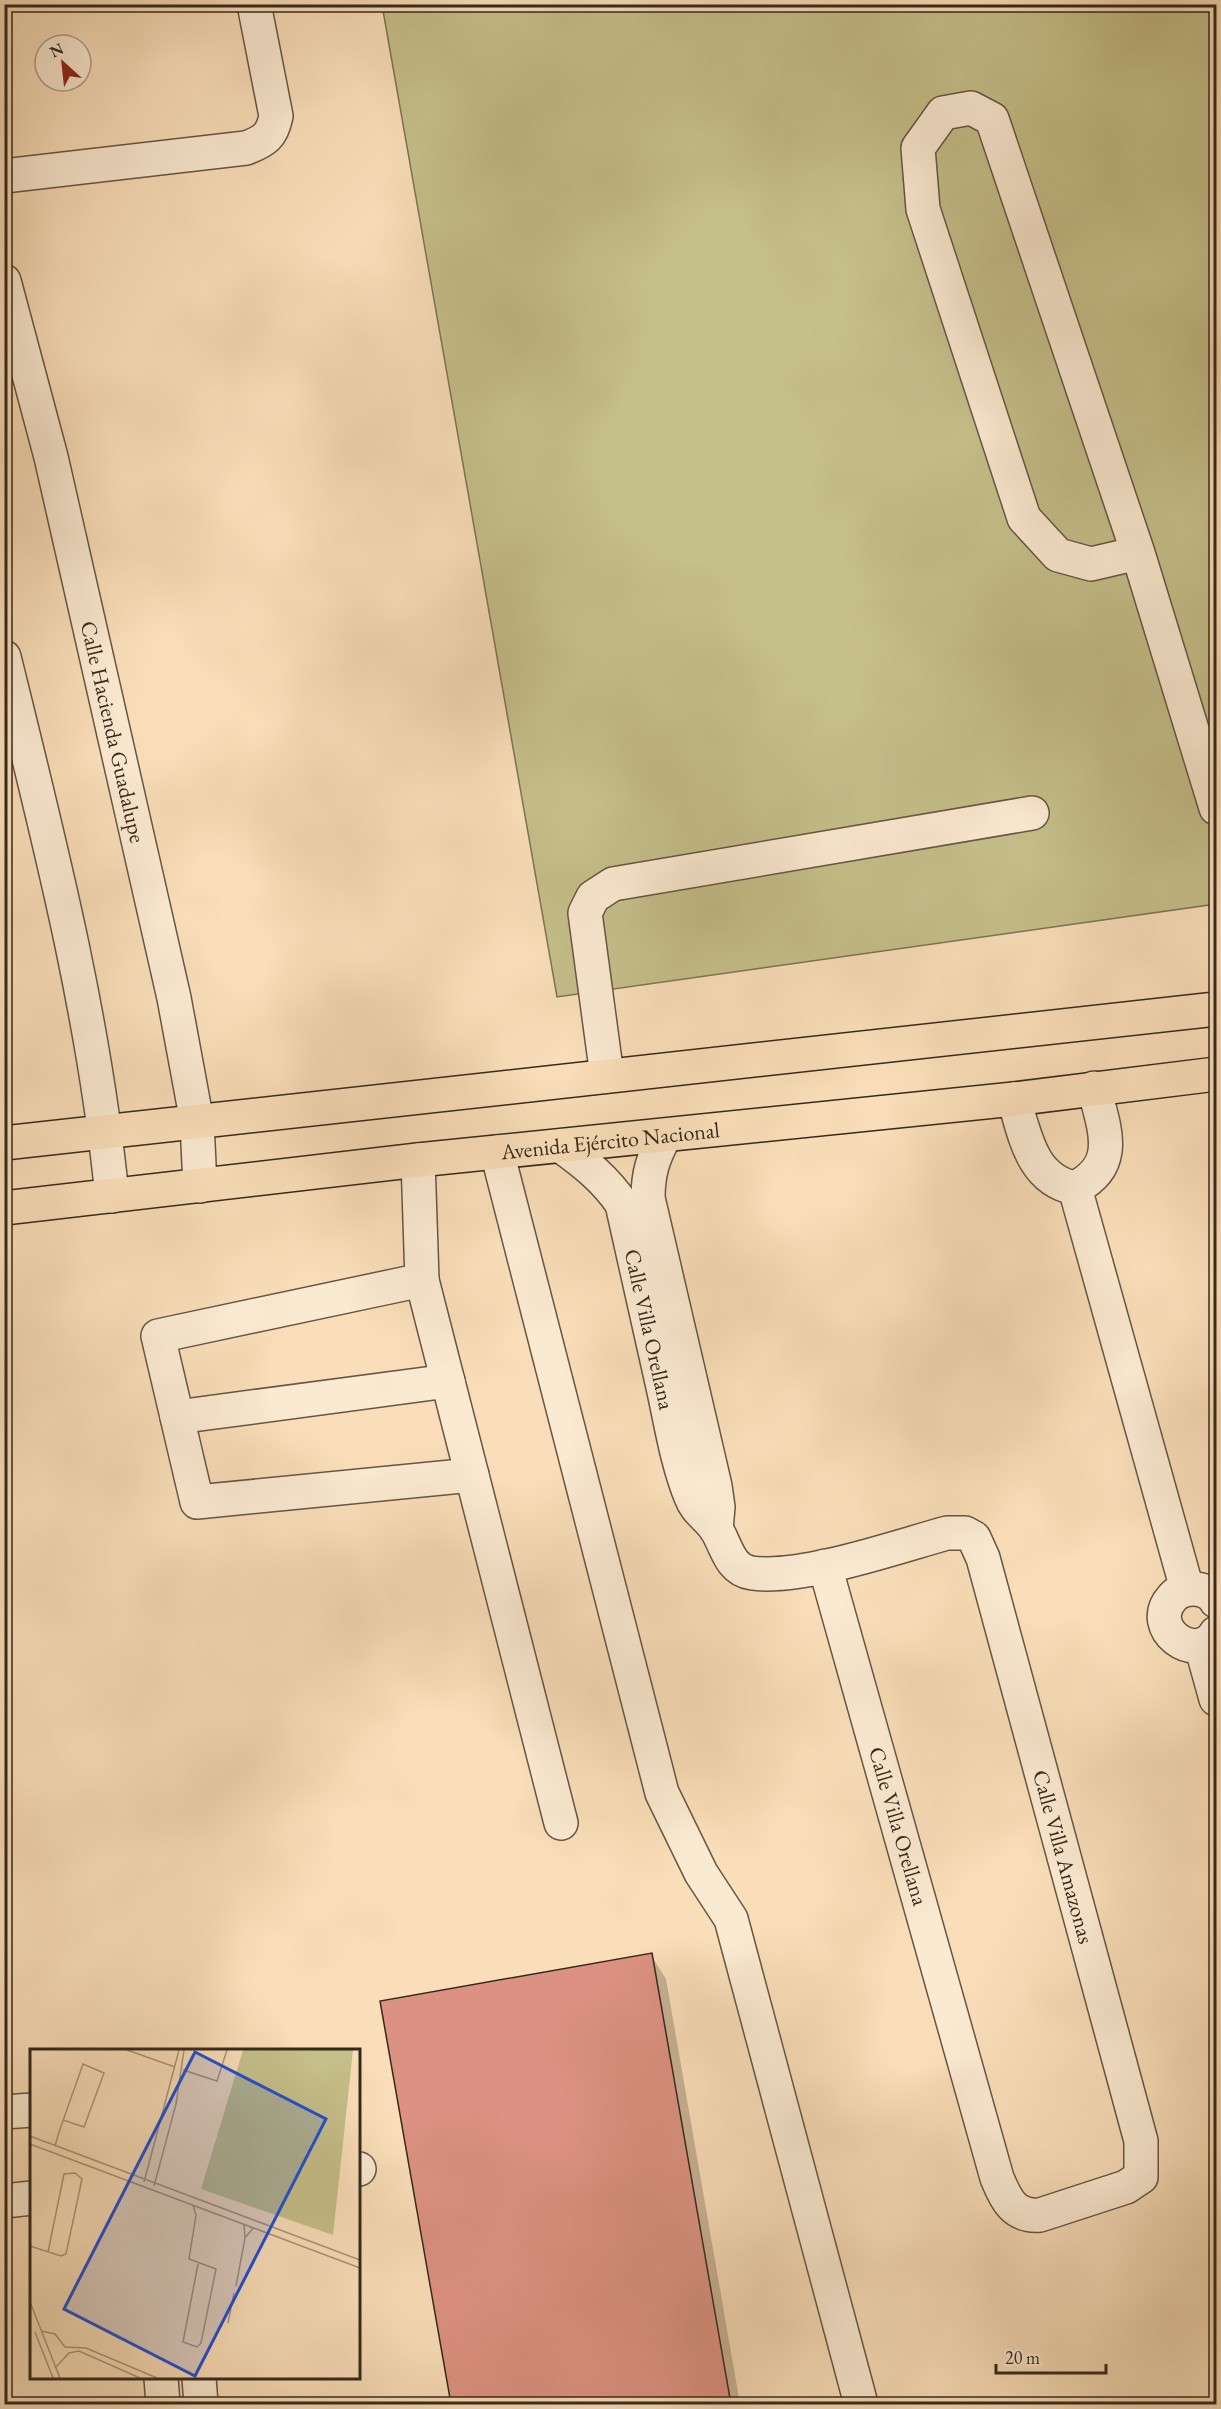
<svg xmlns="http://www.w3.org/2000/svg" width="1221" height="2409" viewBox="0 0 1221 2409" font-family="'EB Garamond',serif">
  <style>
    .green { fill: #c5bf8a; stroke: #7d7454; stroke-width: 1.5 }
    .shadow { fill: #0003 }
    .building { fill: #dc9282; stroke: #35291d; stroke-width: 1.5 }
    .lines { fill: none; stroke-linecap: round; stroke-linejoin: round }
    .minor-casing { stroke: #665644; stroke-width: 36 }
    .major-casing { stroke: #35291d; stroke-width: 36 }
    .minor { stroke: #fbead2; stroke-width: 33 }
    .major { stroke: #f9deb9; stroke-width: 33 }
    .labels { text-anchor: middle; stroke-width: 4.5; stroke-linejoin: round; paint-order: stroke }
    .street-label { font-size: 22px; fill: #35291d; stroke: #fbead2 }
    .inset-road { fill: none; stroke: #ab967b; stroke-width: 1.5 }
    .view { fill: #1d4ed8; fill-opacity: 0.15; stroke: #1d4ed8; stroke-width: 3 }
    .inset-edge { fill: none; stroke: #35291d; stroke-width: 3 }
  </style>
  <rect width="100%" height="100%" fill="#f9deb9"/>
  <filter id="stains"><feTurbulence type="fractalNoise" baseFrequency=".00333" numOctaves="4"/><feColorMatrix values="0 0 0 0 .2 0 0 0 0 .09 0 0 0 0 .02 0 0 0 .5 -.17"/></filter>
  <radialGradient id="worn" r=".72"><stop offset=".6" stop-color="#630" stop-opacity="0"/><stop offset="1" stop-color="#630" stop-opacity=".3"/></radialGradient>
  <path class="green" d="M382,5h834v899l-659,93z"/>
  <path class="shadow" d="M651,1955l15,24 74,425h-288l-70,-402z"/>
  <path class="building" d="M652,1953l79,451h-280l-71,-403z"/>
  <g class="lines">
    <g class="minor-casing">
      <g id="minor">
        <path d="M4,176l242,-28c19,-7 26,-12 30,-32l-22,-112"/>
        <path id="s1" d="M4,281l47,176 123,541 23,124 3,64"/>
        <path d="M1138,553l-47,11 -33,-9 -34,-37 -101,-309 -5,-61 25,-35 28,-5 21,11 146,434 78,255"/>
        <path d="M4,657c44,179 90,356 108,539"/>
        <path d="M607,1076l-22,-163 8,-16 20,-13 419,-71"/>
        <path d="M1014,1099c11,37 18,81 61,89 46,-23 29,-60 19,-100"/>
        <path d="M665,1136c-12,21 -17,38 -17,62l67,288 3,21 -2,22"/>
        <path id="s2" d="M561,1146c24,17 45,34 61,58 14,61 27,122 41,183 8,36 14,76 28,110 5,14 17,20 25,32 10,15 13,41 36,44 50,7 144,-26 195,-40h18l9,5 9,20 158,583v36l-15,10 -86,28c-26,2 -34,-15 -43,-37l-172,-612"/>
        <path d="M497,1152l165,641 39,80 30,46 130,485"/>
        <path d="M418,1160l4,120 139,543"/>
        <path d="M1075,1188l112,401"/>
        <path d="M422,1280l-264,56 39,166 275,-27"/>
        <path d="M177,1417l271,-36"/>
        <path d="M1216,1601c-5,-9 -14,-12 -23,-12 -9,0 -16,3 -21,9 -27,30 24,68 44,35"/>
        <path d="M1201,1645l15,54"/>
        <path d="M4,2112l28,-2"/>
        <path d="M358,2169h1"/>
        <path d="M4,2201l28,-3"/>
        <path d="M161,2378l2,26"/>
        <path d="M199,2378l2,26"/>
      </g>
    </g>
    <g class="major-casing">
      <g id="major">
        <path d="M4,1143l1212,-134"/>
        <path id="s3" d="M4,1208l414,-48 596,-61 202,-25"/>
      </g>
    </g>
    <use href="#minor" class="minor"/>
    <use href="#major" class="major"/>
  </g>
  <g class="labels">
    <g class="street-label">
      <text dy="8" stroke="none"><textPath href="#s1" startOffset="464">Calle Hacienda Guadalupe</textPath></text>
      <text dy="8" stroke="none"><textPath href="#s3" startOffset="610">Avenida Ejército Nacional</textPath></text>
      <text dy="8" stroke="none"><textPath href="#s2" startOffset="213">Calle Villa Orellana</textPath></text>
      <text transform="translate(899 1826) rotate(74)" y="8">Calle Villa Orellana</text>
      <text dy="8" stroke="none"><textPath href="#s2" startOffset="1046">Calle Villa Amazonas</textPath></text>
    </g>
  </g>
  <g transform="translate(30 2049)">
    <rect width="330" height="330" fill="#f9deb9"/>
    <path d="M213,1h110l-20,185 -132,-46z" fill="#c5bf8a"/>
    <path class="inset-road" d="M97,1l48,17M153,21l34,11 10,-31M0,87l330,124M0,95l330,124M25,97l4,-14 24,-68 21,9 -20,54 -21,-7M114,133l35,-132M124,137l22,-82 8,-54M163,156l3,10 -7,44 27,10 -15,74 -4,4 -14,-5 15,-78M214,176l1,13 8,-10M0,197l31,10 5,-2 16,-75 -7,-6 -11,1 -16,78M206,237l9,-48M0,253l30,76M198,274l6,-30M11,282l14,3 10,13 21,1 71,30M5,283l18,46M25,319l14,-15 10,-2 61,27"/>
    <path class="view" d="M165,3l131,67 -131,257 -131,-67z"/>
    <rect width="330" height="330" class="inset-edge"/>
  </g>
  <rect width="1221" height="2409" fill="none" stroke="#f9deb9" stroke-width="24"/>
  <rect x="6" y="6" width="1209" height="2397" fill="none" stroke="#35291d" stroke-width="3"/>
  <rect x="12" y="12" width="1197" height="2385" fill="none" stroke="#35291d" stroke-width="1.5"/>
  <g transform="translate(63 63) rotate(333)"><circle r="28" fill="#fbead2" stroke="#ac9d8a" stroke-width="1.5"/>
  <path d="M0-4.5L10 22L0 15L-10 22Z" fill="#8f2418"/>
  <text y="-9" font-size="16" font-weight="bold" text-anchor="middle" fill="#35291d">N</text>
  </g>
  <path d="M996 2364v9h110v-9" fill="none" stroke="#35291d" stroke-width="3"/>
  <text x="1005" y="2364" font-size="18" fill="#35291d" stroke="#fbead2" stroke-width="4.5" paint-order="stroke">20 m</text>
  <rect width="100%" height="100%" filter="url(#stains)"/>
  <rect width="100%" height="100%" fill="url(#worn)"/>
</svg>
